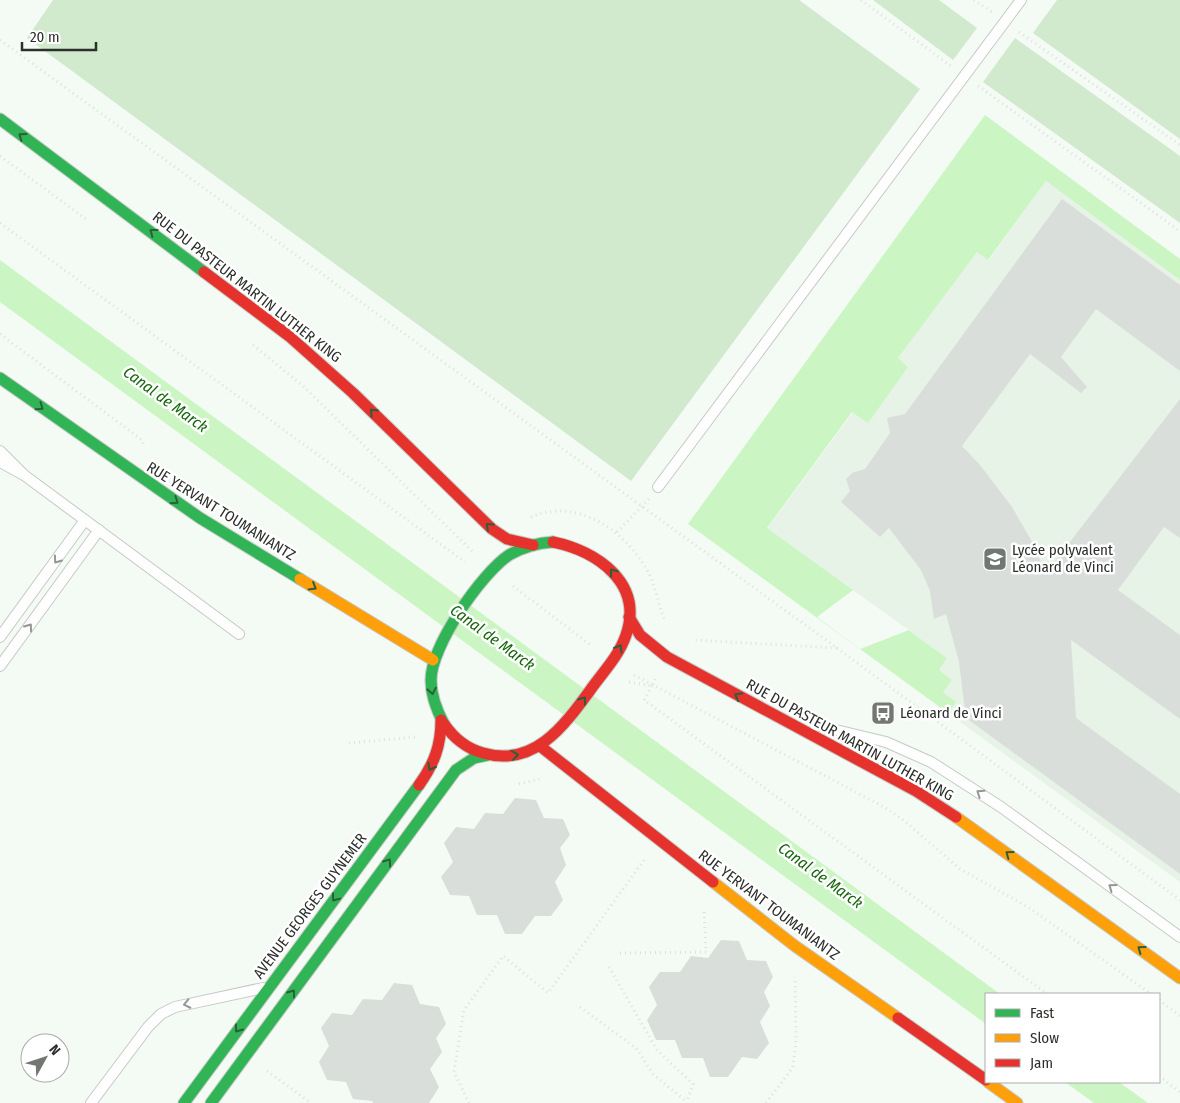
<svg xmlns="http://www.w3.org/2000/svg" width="1180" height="1103" viewBox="0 0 1180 1103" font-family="'Fira Sans Condensed',sans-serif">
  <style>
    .built { fill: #e7f3e6 }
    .green { fill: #d1eace }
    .water { fill: #cbf6c4 }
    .pier { fill: #f4faf4 }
    .building { fill: #dadeda }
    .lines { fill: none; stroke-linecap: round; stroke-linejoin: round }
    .lane-casing { stroke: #c6cac6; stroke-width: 12 }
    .fast-casing { stroke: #c6cac6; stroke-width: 13 }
    .slow-casing { stroke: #c6cac6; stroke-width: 13 }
    .jam-casing { stroke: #c6cac6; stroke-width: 13 }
    .path { stroke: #dfe0df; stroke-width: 3; stroke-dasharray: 1 4; stroke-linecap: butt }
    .lane { stroke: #fdfefd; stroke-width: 10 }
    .fast { stroke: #30b455; stroke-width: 11 }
    .slow { stroke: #ff9f0a; stroke-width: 11 }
    .jam { stroke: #e5322d; stroke-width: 11 }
    .oneway { stroke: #2d5e3a }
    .oneway2 { stroke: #949794 }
    .labels { text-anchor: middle; stroke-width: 5; stroke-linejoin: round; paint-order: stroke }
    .street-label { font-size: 15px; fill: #2c302b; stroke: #fff }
    .poi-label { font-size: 15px; fill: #2c302b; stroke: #fff; text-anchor: start }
    .water-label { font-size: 16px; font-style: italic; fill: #16650b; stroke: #fff }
  </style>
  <rect width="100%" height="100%" fill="#f4faf4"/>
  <path class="built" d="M1046,181l134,99v602l-232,-169 8,-11 -13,-10 -4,-22 8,-12 -180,-129 86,-117 15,11 40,-57 -11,-7 80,-108 12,9z"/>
  <g class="green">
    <path d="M53,0h746l121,89 -289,392 -604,-443z"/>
    <path d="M873,0h66l38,28 -24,32z"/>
    <path d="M1057,0h123v139l-147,-106z"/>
    <path d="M1015,38l165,118v67l-197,-141z"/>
  </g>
  <g class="water">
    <path d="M985,115l195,144v21l-134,-99 -58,79 -11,-8 -79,106 10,9 -40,56 -16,-11 -85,116 180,130 -8,12 13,10 -9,12 13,10 -8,11 -260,-189z"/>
    <path d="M0,260l1000,734h-14v30l-986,-722z"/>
    <path d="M1065,1082h54l29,21h-54z"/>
  </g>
  <path class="pier" d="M853,590l56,40 -49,19 -43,-32z"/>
  <g class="building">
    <path d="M1062,199l118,86v86l-84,-62 -35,48 26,30 -6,6 -51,-39 -68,92 18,19 32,42 18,31 16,35 134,-174v139l-16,-11 -46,63 62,45v84l-109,-79 5,78 104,76v80l-214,-156 -7,-56 -13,-48 -12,5 -4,-28 -9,-21 -32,-42 -9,9 -39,-35 9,-11 -4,-12 6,-6 13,-4 25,-36 -3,-15 18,-4z"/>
    <path d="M515,798l21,2 8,18 19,1 7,16 -10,13 6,17 -11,17 8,18 -12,16h-16l-13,18h-17l-8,-19h-20l-8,-19 -19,-1 -9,-18 12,-15 -9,-19 12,-16 18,2 11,-16 18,1z"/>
    <path d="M721,940l18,1 8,19 19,1 7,16 -9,15 6,14 -10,16 9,21 -12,16 -15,-2 -14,20h-18l-7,-19h-21l-7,-18h-19l-9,-20 10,-15 -8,-18 11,-15h20l11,-16 17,2z"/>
    <path d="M394,983l18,2 8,19 19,3 7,17 -10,14 6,14 -12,17 9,18 -10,16h-56l-1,-2 -19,-2 -7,-17 -19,-2 -8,-18 10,-16 -8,-18 11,-15 20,2 11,-16 19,1z"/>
  </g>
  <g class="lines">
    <g class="lane-casing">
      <g id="lane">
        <path d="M0,451l24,24 -24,-13"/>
        <path d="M24,475l215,159"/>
        <path d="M658,487l363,-487"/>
        <path d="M0,637l85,-117"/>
        <path d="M0,666l99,-136"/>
        <path d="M815,725l71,17 45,20 70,45 179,130"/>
        <path d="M91,1103l57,-76 13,-13 14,-7 88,-19"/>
      </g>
    </g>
    <g class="fast-casing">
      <g id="fast">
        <path d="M0,119l204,153"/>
        <path d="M0,378l200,140 100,61"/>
        <path d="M444,724c-7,-13 -13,-29 -13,-44 0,-34 50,-106 78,-125 14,-8 28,-12 44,-13"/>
        <path d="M184,1103l235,-318"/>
        <path d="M211,1103l245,-333 18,-12 14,-3"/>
      </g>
    </g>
    <g class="slow-casing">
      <g id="slow">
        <path d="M300,579l133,81"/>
        <path d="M956,817l224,161"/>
        <path d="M713,882l82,64 103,72"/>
        <path d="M988,1082l29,21"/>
      </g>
    </g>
    <g class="jam-casing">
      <g id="jam">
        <path d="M204,272l85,64 64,57 139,136 15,10 26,6"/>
        <path d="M629,617l11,18 27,22 249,134 40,26"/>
        <path d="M444,724c9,13 23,25 39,29 51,15 81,-27 108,-64 12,-17 28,-33 35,-54 18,-52 -29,-84 -73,-93"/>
        <path d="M540,746l173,136"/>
        <path d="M419,785c15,-21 22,-39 22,-65"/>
        <path d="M898,1018l88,62"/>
      </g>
    </g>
    <g class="path">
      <path d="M861,0l90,66"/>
      <path d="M974,0l18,12"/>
      <path d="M1019,32l161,113"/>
      <path d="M0,40l837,608 -145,-8"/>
      <path d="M978,86l202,145"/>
      <path d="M0,156l86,63"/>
      <path d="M0,223l465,339"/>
      <path d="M0,334l142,106 2,7"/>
      <path d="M253,345l50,41 171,167"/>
      <path d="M531,517c48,-21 99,17 119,59 7,14 8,30 15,44"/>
      <path d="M617,532l32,-33"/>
      <path d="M513,586l79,60"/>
      <path d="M837,648l343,252"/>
      <path d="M634,675l250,132 18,12 58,50 68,38 123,87"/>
      <path d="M629,682l23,4 3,-7"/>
      <path d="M652,686l-8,14 403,294"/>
      <path d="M349,743l66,-6"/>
      <path d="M519,784l21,-5"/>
      <path d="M620,953l86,-1 -2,-43"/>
      <path d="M609,967l48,83 36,34 -6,17"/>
      <path d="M1159,1000l21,16"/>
      <path d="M580,1007l56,41 17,26 34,28"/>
      <path d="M267,1071l44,32"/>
      <path d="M1159,1076l21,16"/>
      <path d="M469,1103l-15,-31 10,-62 39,-54 45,37 96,-133"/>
      <path d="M766,1103l27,-36 3,-27 -1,-63"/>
    </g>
    <use href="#lane" class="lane"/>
    <use href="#fast" class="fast"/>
    <use href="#slow" class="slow"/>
    <use href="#jam" class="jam"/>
  </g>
  <defs><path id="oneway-chevron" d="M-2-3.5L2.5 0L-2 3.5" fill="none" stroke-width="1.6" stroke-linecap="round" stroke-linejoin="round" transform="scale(1.25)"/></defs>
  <g class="oneway">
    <use href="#oneway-chevron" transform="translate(22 136) rotate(-144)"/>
    <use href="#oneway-chevron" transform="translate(153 232) rotate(-143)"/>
    <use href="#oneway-chevron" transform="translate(40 407) rotate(35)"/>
    <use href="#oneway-chevron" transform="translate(373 412) rotate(-136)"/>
    <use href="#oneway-chevron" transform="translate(175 501) rotate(34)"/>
    <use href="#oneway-chevron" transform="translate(489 526) rotate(-138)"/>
    <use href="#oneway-chevron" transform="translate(613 572) rotate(-127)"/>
    <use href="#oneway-chevron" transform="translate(313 587) rotate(31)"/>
    <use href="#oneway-chevron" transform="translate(619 648) rotate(-59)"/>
    <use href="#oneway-chevron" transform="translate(432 691) rotate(80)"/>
    <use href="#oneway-chevron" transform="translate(738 696) rotate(-152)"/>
    <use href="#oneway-chevron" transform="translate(583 700) rotate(-54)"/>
    <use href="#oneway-chevron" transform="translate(515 755) rotate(-9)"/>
    <use href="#oneway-chevron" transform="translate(431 767) rotate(119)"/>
    <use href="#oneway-chevron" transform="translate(1009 854) rotate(-144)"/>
    <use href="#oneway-chevron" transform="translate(388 862) rotate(-54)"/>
    <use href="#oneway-chevron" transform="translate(335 898) rotate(127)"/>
    <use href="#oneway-chevron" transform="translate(1141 949) rotate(-144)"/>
    <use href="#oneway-chevron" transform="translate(292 993) rotate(-54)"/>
    <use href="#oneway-chevron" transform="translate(238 1029) rotate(126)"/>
  </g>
  <g class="oneway2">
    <use href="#oneway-chevron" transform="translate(57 560) rotate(126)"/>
    <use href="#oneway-chevron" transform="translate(29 627) rotate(-54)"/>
    <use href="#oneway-chevron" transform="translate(980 793) rotate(-146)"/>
    <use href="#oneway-chevron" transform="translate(1112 887) rotate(-144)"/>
    <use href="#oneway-chevron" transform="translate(187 1004) rotate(168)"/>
  </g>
  <defs>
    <g id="school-square" transform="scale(1.25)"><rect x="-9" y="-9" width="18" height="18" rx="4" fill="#727771" stroke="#fff"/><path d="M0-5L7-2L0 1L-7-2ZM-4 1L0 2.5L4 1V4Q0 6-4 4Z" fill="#fff"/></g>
    <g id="bus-square" transform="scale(1.25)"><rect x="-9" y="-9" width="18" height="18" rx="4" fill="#727771" stroke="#fff"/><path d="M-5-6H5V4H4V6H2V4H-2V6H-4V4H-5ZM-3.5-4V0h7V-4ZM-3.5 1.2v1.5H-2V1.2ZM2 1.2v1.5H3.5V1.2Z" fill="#fff"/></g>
  </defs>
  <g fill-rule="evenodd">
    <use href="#school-square" x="995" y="559"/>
    <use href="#bus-square" x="883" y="713"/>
  </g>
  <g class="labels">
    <g class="street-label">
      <text transform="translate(247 287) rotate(38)" y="5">RUE DU PASTEUR MARTIN LUTHER KING</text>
      <text transform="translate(221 511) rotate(32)" y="5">RUE YERVANT TOUMANIANTZ</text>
      <text transform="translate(850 740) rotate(29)" y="5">RUE DU PASTEUR MARTIN LUTHER KING</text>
      <text transform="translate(769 905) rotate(37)" y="5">RUE YERVANT TOUMANIANTZ</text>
      <text transform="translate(310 906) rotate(-53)" y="5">AVENUE GEORGES GUYNEMER</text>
    </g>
    <g class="poi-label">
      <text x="1012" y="555">Lycée polyvalent<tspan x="1012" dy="17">Léonard de Vinci</tspan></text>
      <text x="900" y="718">Léonard de Vinci</text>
    </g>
    <g class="water-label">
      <text transform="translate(166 399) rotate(36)" y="6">Canal de Marck</text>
      <text transform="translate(493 637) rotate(36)" y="6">Canal de Marck</text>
      <text transform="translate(821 875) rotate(36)" y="6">Canal de Marck</text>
    </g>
  </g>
  <rect x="985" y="993" width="175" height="90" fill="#ffffff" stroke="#abacaa"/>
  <rect x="995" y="1009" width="25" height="8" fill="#30b455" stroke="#abacaa"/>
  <text x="1030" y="1018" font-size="15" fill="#2c302b">Fast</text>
  <rect x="995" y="1034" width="25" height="8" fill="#ff9f0a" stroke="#abacaa"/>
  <text x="1030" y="1043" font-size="15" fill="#2c302b">Slow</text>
  <rect x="995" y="1059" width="25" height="8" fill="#e5322d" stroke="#abacaa"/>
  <text x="1030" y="1068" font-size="15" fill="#2c302b">Jam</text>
  <g transform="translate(45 1058) rotate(50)"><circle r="24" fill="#ffffff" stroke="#abacaa"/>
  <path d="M0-4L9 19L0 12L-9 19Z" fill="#727771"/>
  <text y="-8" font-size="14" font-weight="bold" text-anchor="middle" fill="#2c302b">N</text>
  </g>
  <path d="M22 42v8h74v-8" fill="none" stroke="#2c302b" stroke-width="2.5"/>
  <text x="30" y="42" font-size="15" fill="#2c302b" stroke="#ffffff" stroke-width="4" paint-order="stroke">20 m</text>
</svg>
